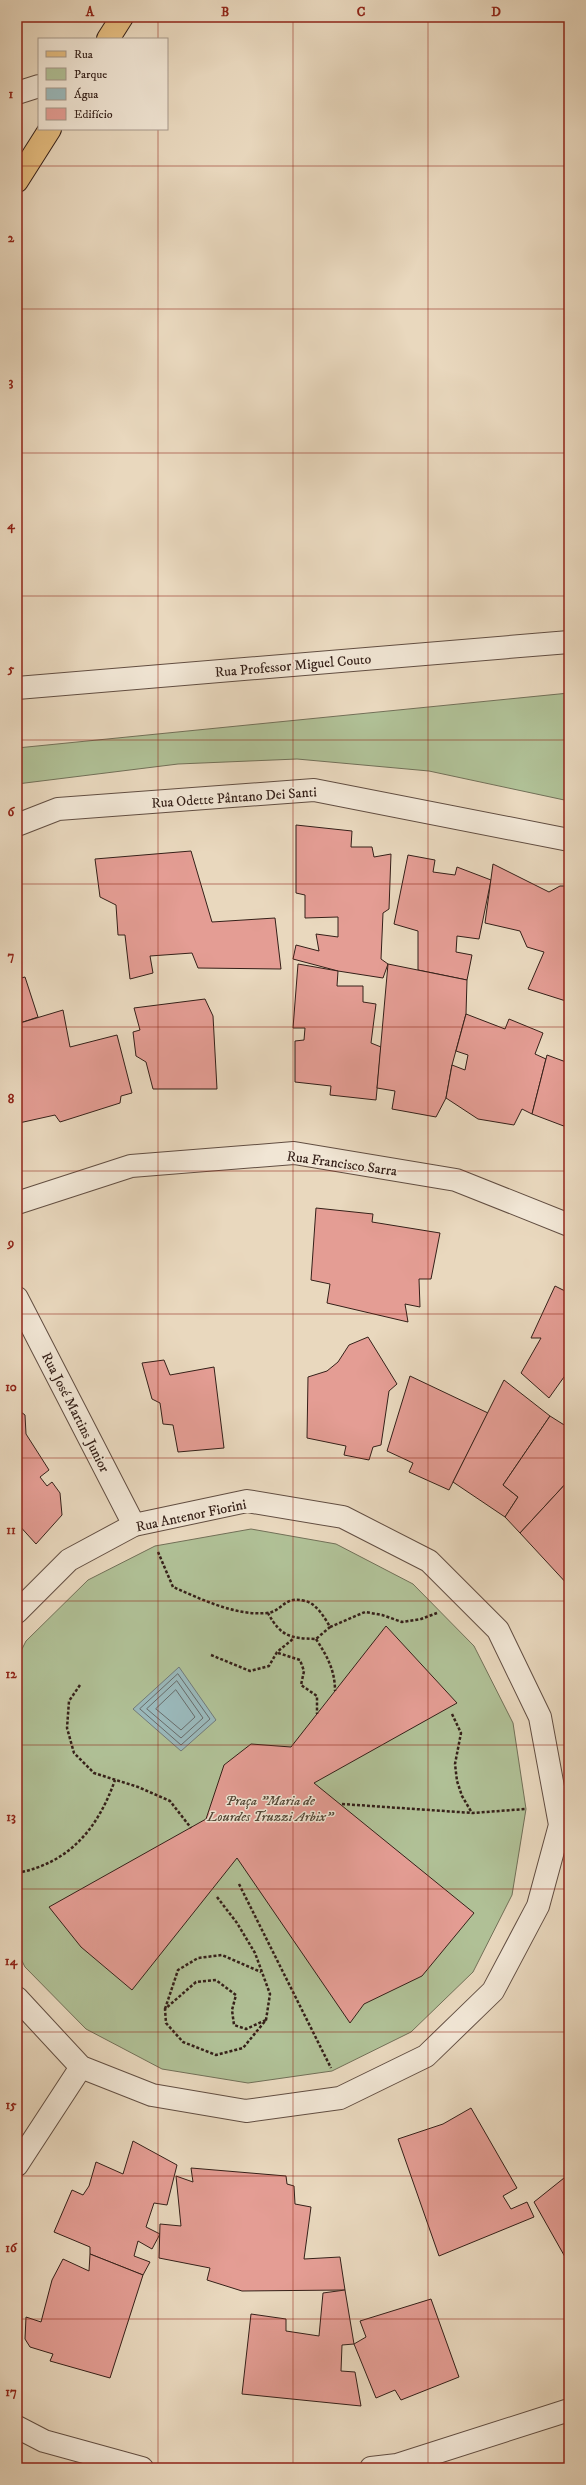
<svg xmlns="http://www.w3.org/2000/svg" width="586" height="2485" viewBox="0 0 586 2485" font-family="'IM FELL DW Pica',serif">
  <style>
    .green { fill: #b0c096; stroke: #727058 }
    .water { fill: #9ab8ba; stroke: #727b7a }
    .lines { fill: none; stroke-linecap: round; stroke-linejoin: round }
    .shore { stroke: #686c6a; stroke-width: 1 }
    .building { fill: #e49d94; stroke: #352019 }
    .minor-casing { stroke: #624e42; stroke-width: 24 }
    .major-casing { stroke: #352019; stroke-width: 24 }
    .path { stroke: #352019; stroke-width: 2.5; stroke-dasharray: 3 2; stroke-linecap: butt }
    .minor { stroke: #f1e6d5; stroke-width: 22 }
    .major { stroke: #e4bc7f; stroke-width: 22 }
    .grid { fill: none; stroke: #8f2418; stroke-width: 1; stroke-opacity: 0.55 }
    .labels { text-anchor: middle; stroke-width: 3; stroke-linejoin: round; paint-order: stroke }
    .street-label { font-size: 14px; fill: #352019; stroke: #f1e6d5 }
    .park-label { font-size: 14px; font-style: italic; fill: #544838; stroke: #f1e6d5 }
    .neatline { fill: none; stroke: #8f2418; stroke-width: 1.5 }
    .grid-label { font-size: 13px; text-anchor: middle; font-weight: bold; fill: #8f2418 }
  </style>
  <rect width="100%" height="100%" fill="#e9d8be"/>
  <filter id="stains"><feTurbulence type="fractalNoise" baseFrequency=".005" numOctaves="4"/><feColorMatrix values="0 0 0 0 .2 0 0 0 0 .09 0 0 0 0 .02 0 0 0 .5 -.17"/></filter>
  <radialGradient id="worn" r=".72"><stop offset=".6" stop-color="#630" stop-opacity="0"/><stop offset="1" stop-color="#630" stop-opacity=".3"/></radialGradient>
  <g class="green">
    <path d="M569,693v108l-140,-30 -132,-12 -119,5 -161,20v-36z"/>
    <path d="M251,1529l85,15 77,40 61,62 39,77 13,86 -14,86 -39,77 -62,60 -79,39 -84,12 -86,-14 -76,-40 -61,-62 -8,-16v-292l9,-18 62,-61 67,-34z"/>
  </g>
  <path class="water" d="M179,1667l37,53 -35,31 -48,-42z"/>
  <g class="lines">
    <g class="shore">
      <path d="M178,1674l32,45 -29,26 -41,-36z"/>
      <path d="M177,1681l26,37 -22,20 -34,-29z"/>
      <path d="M176,1690l19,27 -14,13 -25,-21z"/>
    </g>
  </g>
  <g class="building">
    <path d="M296,825l56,6 -1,16h21l2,10 17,-3 -2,55 -6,4 -2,46 7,5 -5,14 -45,-7 -45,-12 3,-14 23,6 -3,-17 22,3v-20l-33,1v-23l-9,-2z"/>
    <path d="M191,851l21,71 63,-4 6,51 -83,-1 -6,-15 -42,3 3,17 -23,6 -5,-44h-7l-2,-30 -16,-8 -5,-38z"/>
    <path d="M408,855l27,5 -2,12 22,3 2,-8 34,13 -12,59 -22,-3 -1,16 16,3 -5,25 -49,-10v-39l-24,-7z"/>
    <path d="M493,864l56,28 11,-6h9v116l-41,-13 16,-37 -17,-5 -7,-16 -35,-8z"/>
    <path d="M298,964l40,7 -1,15h26v16l13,2 -5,39 10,4 -5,53 -46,-5 1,-9 -36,-4v-41l9,-1 1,-12h-12z"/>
    <path d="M388,964l79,16 -1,34 -14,51 -6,33 -10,19 -44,-8 3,-18 -18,-3z"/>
    <path d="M25,977l13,40 -18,6 -3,-3v-41z"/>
    <path d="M205,999l8,17 4,73h-64l-7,-27 -10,-6 -3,-24 7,-2 -6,-22z"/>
    <path d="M63,1010l7,37 47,-12 15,58 -11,3 -1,7 -60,19 -5,-7 -36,8 -2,-4v-99l3,3z"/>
    <path d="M466,1014l39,15 4,-10 34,14 -8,21 11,5 -14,55 -10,-5 -8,16 -36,-6 -32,-21 6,-33 13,5 3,-15 -12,-4z"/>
    <path d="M569,1052v76l-37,-14 15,-59 19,7z"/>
    <path d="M316,1208l57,6 -1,8 68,11 -9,46h-12l1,28 -15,-3 3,18 -81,-19 3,-19 -19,-4z"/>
    <path d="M555,1286l14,7v77l-20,28 -28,-25 20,-35h-10z"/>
    <path d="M368,1337l29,47 -8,7 -8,54 -8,2 -4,13 -25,-5 2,-9 -39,-8 1,-61 19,-6 11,-9 11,-17z"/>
    <path d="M164,1360l6,15 44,-8 10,81 -46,4 -5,-27 -10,-1 -3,-21 -8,-4 -10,-36z"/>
    <path d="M410,1376l78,37 -39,77 -40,-18 4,-9 -26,-12z"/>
    <path d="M504,1380l46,36 -47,69 15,12 -13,20 -52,-35z"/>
    <path d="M17,1409l8,6 1,19 23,36 -9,7 7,9 5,-4 8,11 2,22 -26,29 -19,-21z"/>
    <path d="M550,1416l19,12v12l-3,4 3,2v34l-49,53 -15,-16 13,-20 -15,-12z"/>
    <path d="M569,1480v106l-49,-53z"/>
    <path d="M386,1626l71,77 -143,80 160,130 -52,63 -58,28 -14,19 -113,-165 -105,132 -51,-43 -32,-40 157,-88 18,-54 27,-21 40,3z"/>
    <path d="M17,2059l2,3 2,38h-4z"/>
    <path d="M471,2108l46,80 -14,8 8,13 16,-7 7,15 -95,39 -41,-117 45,-15z"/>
    <path d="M133,2141l44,24 -10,40 -13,-2 -8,24 14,7 -8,15 -14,-8 -4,15 16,6 -7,13 -53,-21v-7l-36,-15 18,-42 11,5 6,-9 7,-24 27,12z"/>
    <path d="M191,2168l95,8 1,8 7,2 1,18 16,3 -7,52 36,-2 5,33 -103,1 -35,-11 3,-12 -51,-10 1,-34 21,2 -5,-50 17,6z"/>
    <path d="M564,2178l5,13v73l-35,-62z"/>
    <path d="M90,2254l53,21 -33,103 -60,-17 3,-7 -23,-7 -5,-8 1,-22 15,5 11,-42 11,-21 26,12z"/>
    <path d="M345,2290l9,54 -12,1 -1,26 14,1 6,34 -119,-12 9,-80 35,5v12l33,5 4,-43z"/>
    <path d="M431,2299l28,78 -58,23 -6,-10 -19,8 -22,-54 12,-7 -6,-16z"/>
  </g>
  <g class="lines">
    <g class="minor-casing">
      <g id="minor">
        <path d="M17,93l22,-7"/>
        <path d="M17,688l552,-46"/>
        <path d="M17,825l41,-16 256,-19 255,50"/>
        <path d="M17,1203l114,-37 163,-13 162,27 113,45"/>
        <path d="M17,1298l117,227"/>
        <path d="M17,1612l52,-52 65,-35 113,-24 96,16 86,44 69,69 42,87 20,108 -22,81 -45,85 -67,65 -86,42 -94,13 -94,-16 -71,-28 -64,-69"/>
        <path d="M17,2165l64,-98"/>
        <path d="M17,2427l27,14 98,27"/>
        <path d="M371,2468l26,-3 172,-55"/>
      </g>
    </g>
    <g class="major-casing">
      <g id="major">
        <path d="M108,39l14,-22"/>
        <path d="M17,181l33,-52"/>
      </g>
    </g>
    <g class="path">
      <path d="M158,1552l15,35c28,12 62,29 94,26 15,-1 17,-18 38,-12 11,2 20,17 25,26l-14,12c-26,-1 -35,-2 -48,-26"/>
      <path d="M330,1627l35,-15 17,3 20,7 19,-3 16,-6"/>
      <path d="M316,1639c11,17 19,31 19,52"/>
      <path d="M278,1653l22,7 4,11 -3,14 16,11v18"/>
      <path d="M211,1655l39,16 19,-5 8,-14 16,-13"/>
      <path d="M80,1685l-11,16 -2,27 7,25 20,20 44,14 32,14 21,27"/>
      <path d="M452,1714l9,19 -6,31 2,17 5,15 10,17"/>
      <path d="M342,1804l131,9 52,-4"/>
      <path d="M17,1873c53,-10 81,-45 98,-93"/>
      <path d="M239,1884l92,184"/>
      <path d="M217,1897l20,26 18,30 15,41 -4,26 -23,28 -27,7 -33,-13 -17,-19 -1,-14 31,-27 20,-2 20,15 -4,15 2,15 12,4 20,-9"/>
      <path d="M165,2009l13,-39 20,-12 24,-3 39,17"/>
    </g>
    <use href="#minor" class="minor"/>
    <use href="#major" class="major"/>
  </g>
  <path class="grid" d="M158,17v22M293,17v2451M428,17v2451M158,129v2339M17,166h552M17,309h552M17,453h552M17,596h552M17,740h552M17,884h552M17,1027h552M17,1171h552M17,1314h552M17,1458h552M17,1601h552M17,1745h552M17,1889h552M17,2032h552M17,2176h552M17,2319h552"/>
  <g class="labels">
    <g class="street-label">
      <text transform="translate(293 665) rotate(-5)" y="5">Rua Professor Miguel Couto</text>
      <text transform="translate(234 797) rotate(-4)" y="5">Rua Odette Pântano Dei Santi</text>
      <text transform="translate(342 1163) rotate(8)" y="5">Rua Francisco Sarra</text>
      <text transform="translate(76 1412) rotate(63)" y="5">Rua José Martins Junior</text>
      <text transform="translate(191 1515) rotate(-12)" y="5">Rua Antenor Fiorini</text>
    </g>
    <g class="park-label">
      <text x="270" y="1805">Praça "Maria de<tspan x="270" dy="16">Lourdes Truzzi Arbix"</tspan></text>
    </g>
  </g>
  <rect width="586" height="2485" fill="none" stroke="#e9d8be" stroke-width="44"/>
  <rect x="38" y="38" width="130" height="92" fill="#f1e6d5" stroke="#a6978a"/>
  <rect x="46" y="51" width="20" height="6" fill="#e4bc7f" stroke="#a6978a"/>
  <text x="74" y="58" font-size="12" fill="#352019">Rua</text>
  <rect x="46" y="68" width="20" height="12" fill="#b0c096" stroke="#a6978a"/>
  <text x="74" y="78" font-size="12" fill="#352019">Parque</text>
  <rect x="46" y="88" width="20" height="12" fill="#9ab8ba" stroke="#a6978a"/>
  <text x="74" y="98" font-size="12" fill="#352019">Água</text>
  <rect x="46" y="108" width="20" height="12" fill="#e49d94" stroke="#a6978a"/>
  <text x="74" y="118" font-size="12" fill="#352019">Edifício</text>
  <rect x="22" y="22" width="542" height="2441" class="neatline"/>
  <g class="grid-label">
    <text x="90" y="16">A</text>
    <text x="225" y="16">B</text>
    <text x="361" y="16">C</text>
    <text x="496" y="16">D</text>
    <text x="11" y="98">1</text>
    <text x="11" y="242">2</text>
    <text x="11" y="386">3</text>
    <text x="11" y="529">4</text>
    <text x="11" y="673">5</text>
    <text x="11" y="816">6</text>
    <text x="11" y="960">7</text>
    <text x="11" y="1103">8</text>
    <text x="11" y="1247">9</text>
    <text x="11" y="1391">10</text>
    <text x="11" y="1534">11</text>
    <text x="11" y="1678">12</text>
    <text x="11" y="1821">13</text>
    <text x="11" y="1965">14</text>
    <text x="11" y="2109">15</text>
    <text x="11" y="2252">16</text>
    <text x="11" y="2396">17</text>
  </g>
  <rect width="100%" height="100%" filter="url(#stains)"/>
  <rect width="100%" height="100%" fill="url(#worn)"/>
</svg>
